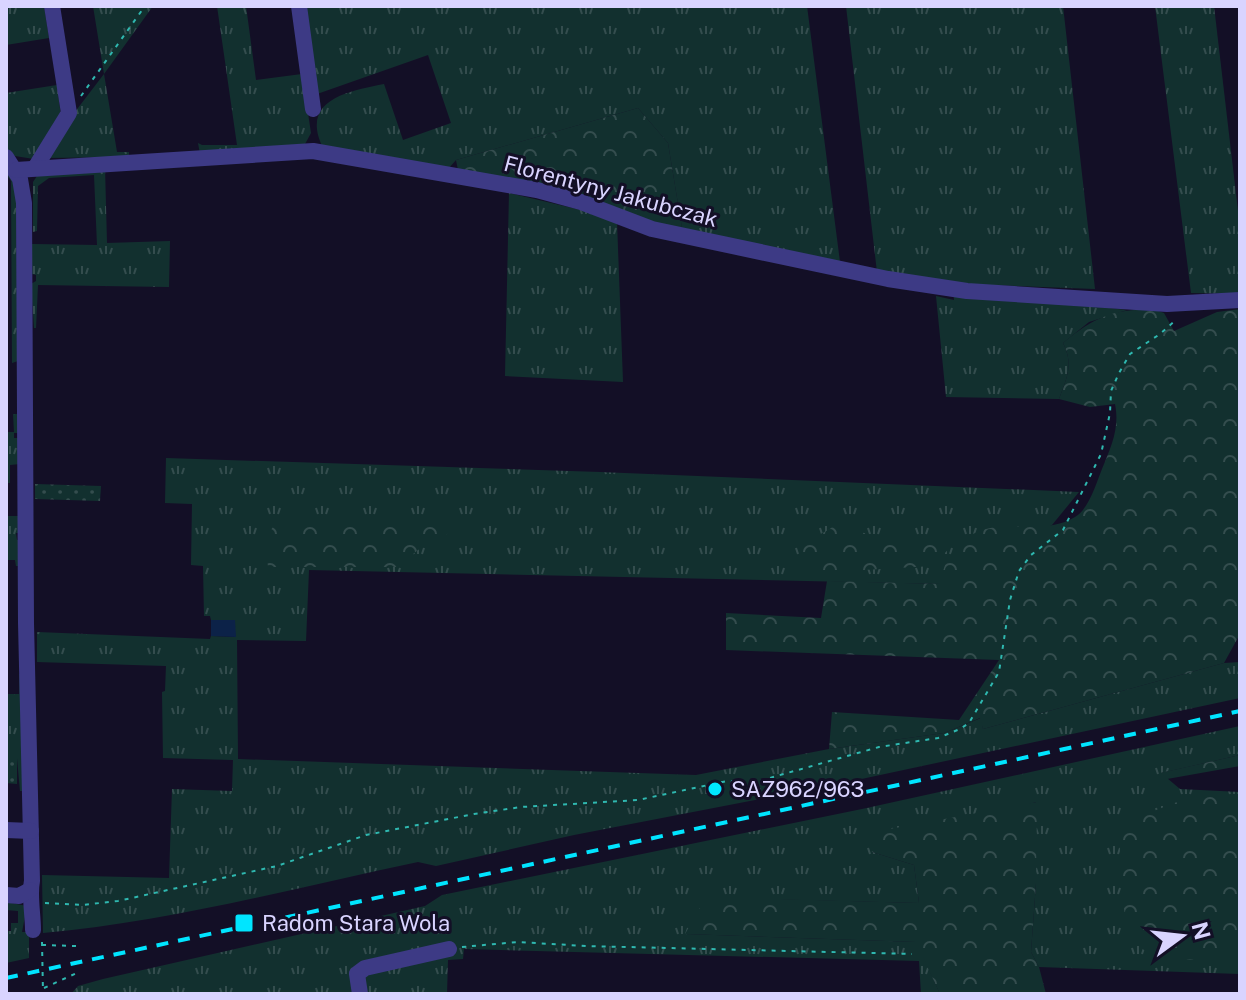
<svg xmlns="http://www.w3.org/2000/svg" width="1246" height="1000" viewBox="0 0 1246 1000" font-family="'Public Sans',sans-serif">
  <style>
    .grass { fill: url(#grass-tufts) }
    .forest { fill: url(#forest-crowns) }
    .garden { fill: url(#garden-dots) }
    .water { fill: #0c2248 }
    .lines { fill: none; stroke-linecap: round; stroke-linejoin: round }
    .path { stroke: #2fb8b0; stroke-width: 2; stroke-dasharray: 4 6; stroke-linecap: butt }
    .minor { stroke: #3d3a85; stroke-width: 16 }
    .rail { stroke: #00e5ff; stroke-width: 4; stroke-dasharray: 12 10; stroke-linecap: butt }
    .poi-dot { fill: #00e5ff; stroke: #130f26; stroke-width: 3 }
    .labels { text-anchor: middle; stroke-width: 6; stroke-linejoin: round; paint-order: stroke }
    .street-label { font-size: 22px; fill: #d9d4ff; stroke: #130f26 }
    .poi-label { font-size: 22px; fill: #d9d4ff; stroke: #130f26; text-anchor: start }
  </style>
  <defs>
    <pattern id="grass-tufts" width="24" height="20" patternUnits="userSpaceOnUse" patternTransform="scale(2)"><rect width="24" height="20" fill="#12302f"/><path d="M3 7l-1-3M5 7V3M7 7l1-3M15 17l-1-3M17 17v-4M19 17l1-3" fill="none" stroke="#344d4e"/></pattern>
    <pattern id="forest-crowns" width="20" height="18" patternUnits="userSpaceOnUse" patternTransform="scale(2)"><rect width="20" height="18" fill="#12302f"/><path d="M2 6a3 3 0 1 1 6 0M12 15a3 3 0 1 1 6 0" fill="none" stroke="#344d4e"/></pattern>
    <pattern id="garden-dots" width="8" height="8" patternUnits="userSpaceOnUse" patternTransform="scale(2)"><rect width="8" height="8" fill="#12302f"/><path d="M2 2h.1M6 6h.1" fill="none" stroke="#344d4e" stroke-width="1.8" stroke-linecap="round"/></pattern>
  </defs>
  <rect width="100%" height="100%" fill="#130f26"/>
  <g class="grass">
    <path d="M6,6h38l5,32 -43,7z"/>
    <path d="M93,6h60l-49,68 13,78h12v5l-85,1 14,-24 46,-60z"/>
    <path d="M217,6h29l10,74 46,-6 9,59 -6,11 -105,10 -2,-11 4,2h35z"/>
    <path d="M300,6h507l33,256 -158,-34 -14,-85 -30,-35 -182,52 -8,9 -125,-21c-24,-49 27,-57 61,-64l19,56 48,-17 -23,-68 -111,39z"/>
    <path d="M846,6h217l32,283 -105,-4 1,10 136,15 -38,12 -26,21c11,22 4,34 -4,56l-113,-2 -10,-101 18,4 -1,-17 -76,-11z"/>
    <path d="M1155,6h59l26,222v66l-49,-1z"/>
    <path d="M57,85l4,31 -27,43 -19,-3 -9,-8v-55z"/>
    <path d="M6,167l10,14 2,180 -6,2 -1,-182 -5,-7z"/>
    <path d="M105,168l2,75 63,-2 -1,46 -131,-2 -2,43h-2l-3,-44 5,-3v-6l-4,-1v-30l65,1 -3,-70 -45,3 -11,8 -1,45 -4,1v-50l4,-6z"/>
    <path d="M509,193l72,17 36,12 6,160 -118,-6z"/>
    <path d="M13,414h5l1,19h-5v5h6v26l-10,1v18h-4v-51h8z"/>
    <path d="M166,458l434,14 479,20 -27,33 -111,59 -632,-14 -3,71 -69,-1 1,119 458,16 133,-26 115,-16 37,-15 2,11 241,-66 16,-1v36l-402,86 -264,51 -138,31 -18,-4c-124,26 -249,60 -375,71l-1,-58 127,3 3,-89 60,2 1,-31 -70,-2 -1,-66 3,-1 1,-25 -129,-4v-30l173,7 1,-3 24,1v-17h-24l-1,-4h-6l-1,-50 -12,-1 1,-61 -27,-1z"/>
    <path d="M6,516h13l2,17h-5l1,7h4v26h-5l-1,-6h-9z"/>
    <path d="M19,674h4v117h-3l-3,-33 -11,-1v-63h13z"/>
    <path d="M1240,726v29l-79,18 19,16 60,3v182l-201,-7 -8,-15 5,-69v-81l-164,50 42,13 5,38 -158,-4 -75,35 231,8 23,52h-19l-2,-33 -455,-12 -1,10 -15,1 -1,34h-376l7,-8 25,-7 322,-73 17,-11 420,-86z"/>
    <path d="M6,902l21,4 -5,26h7v26l-23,5v-32h5v-8h7v-12l-12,-1z"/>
  </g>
  <g class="forest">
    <path d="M638,108l30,35 14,85 -24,-4 -200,-54 -2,-10z"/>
    <path d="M1152,309l12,4 10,18 43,-19 23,-3v325l-16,29 -241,66 -3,-11 -36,15 -115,16 3,-37 127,8 40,-60 -273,-10v-37l95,5 6,-37 114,3c2,-17 5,-25 17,-38 34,-37 80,-6 117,-29 14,-8 21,-33 27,-48 9,-22 18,-41 13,-65l-25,3 -31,-8c8,-22 15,-34 4,-56 32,-26 48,-33 89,-34z"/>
    <path d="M423,516l37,4 -11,13 -31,17 -21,17h-129l-3,-29 8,-11 14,-8 86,4z"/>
    <path d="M835,526l54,13 34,-1 32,4 -22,24 -87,5 4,7 -28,-1 -20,-6 -3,-25z"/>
    <path d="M1240,755v11l-73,13 -7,-6z"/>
    <path d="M1223,795l17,3v160c-25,1 -85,7 -102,-13 -20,-21 -18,-92 -18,-121l70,-27z"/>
    <path d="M1037,802l-1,81 -5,69 8,15 7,27h-106l-24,-52 -231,-8 21,-37 213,6 -5,-38 -42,-13 -4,-19z"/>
  </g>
  <g class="garden">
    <path d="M35,484l66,2 -1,15 -65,-2z"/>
    <path d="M6,757h11v27l-11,-1z"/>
  </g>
  <path class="water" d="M211,620h24l1,17 -25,-1z"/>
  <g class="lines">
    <g class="path">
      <path d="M81,96l64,-90"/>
      <path d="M45,903l37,2 36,-4 159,-35 89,-31 108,-21 47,-7 117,-7 89,-19 25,2 127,-36 59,-9 22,-9 9,-6 30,-51 11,-72 9,-29 12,-16 32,-25 38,-76 9,-41 1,-22 8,-18 11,-19 30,-20 17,-15"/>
      <path d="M42,942l1,51 2,1"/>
      <path d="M42,945l34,1"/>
      <path d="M462,947l56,-5 68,4 326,8"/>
      <path d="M44,988l35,-16"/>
    </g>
    <g class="minor">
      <path d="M299,6l14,103"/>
      <path d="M6,157l14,22 4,24 2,420 6,258c-3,14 1,33 1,49"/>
      <path d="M35,168l34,-55 -17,-107"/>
      <path d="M16,170l297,-19 224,39 44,12 71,27 236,50 79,12 200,13 73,-4"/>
      <path d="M6,830l25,1"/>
      <path d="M6,895l13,1 11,-6"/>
      <path d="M360,994l-3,-20 8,-6 84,-19"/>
    </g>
    <path class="rail" d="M6,978l1234,-267"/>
  </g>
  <g class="poi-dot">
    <circle cx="715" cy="789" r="8"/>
    <rect x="234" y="913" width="20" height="20" rx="4"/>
  </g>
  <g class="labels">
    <g class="street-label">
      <text transform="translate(611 191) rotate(15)" y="8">Florentyny Jakubczak</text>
    </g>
    <g class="poi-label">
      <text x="731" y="797">SAZ962/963</text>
      <text x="262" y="931">Radom Stara Wola</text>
    </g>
  </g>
  <rect width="1246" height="1000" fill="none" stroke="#d9d4ff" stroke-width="16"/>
  <g transform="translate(1182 936) rotate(75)" stroke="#130f26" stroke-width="6" paint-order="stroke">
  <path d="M0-6L14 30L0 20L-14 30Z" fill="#d9d4ff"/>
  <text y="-12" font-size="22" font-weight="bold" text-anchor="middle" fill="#d9d4ff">N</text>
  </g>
</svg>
